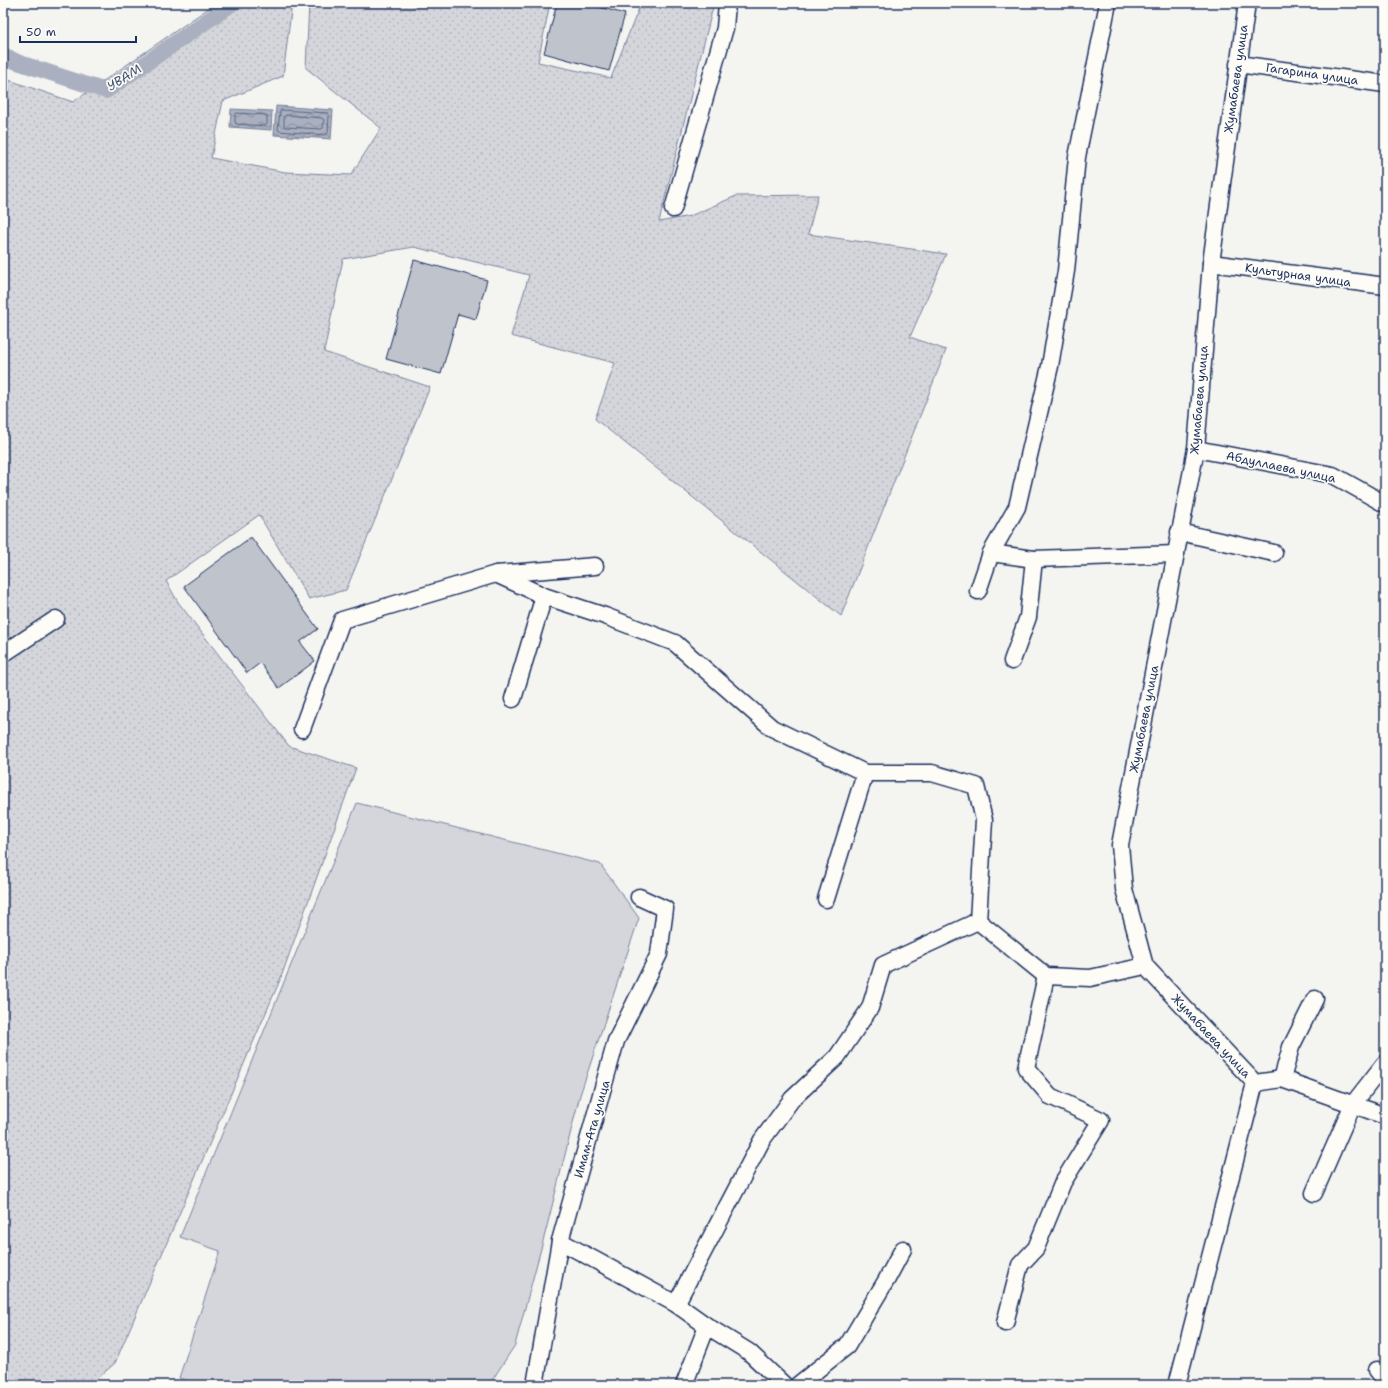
<svg xmlns="http://www.w3.org/2000/svg" width="1388" height="1388" viewBox="0 0 1388 1388" font-family="'Shantell Sans',sans-serif">
  <style>
    .park { fill: url(#park-dots); stroke: #78829c }
    .garden { fill: #d4d6db; stroke: #78829c }
    .water { fill: url(#water-waves); stroke: #717c98 }
    .lines { fill: none; stroke-linecap: round; stroke-linejoin: round }
    .shore { stroke: #546385; stroke-width: 1 }
    .canal { stroke: #aab0bf; stroke-width: 16 }
    .building { fill: #bfc3cc; stroke: #1b2f5e }
    .minor-casing { stroke: #1b2f5e; stroke-width: 19 }
    .minor { stroke: #fdfcf7; stroke-width: 16 }
    .labels { text-anchor: middle; stroke-width: 3.5; stroke-linejoin: round; paint-order: stroke }
    .street-label { font-size: 12px; fill: #1b2f5e; stroke: #fdfcf7 }
    .water-label { font-size: 13px; font-style: italic; fill: #46567b; stroke: #fdfcf7 }
  </style>
  <defs>
    <pattern id="park-dots" width="8" height="8" patternUnits="userSpaceOnUse"><rect width="8" height="8" fill="#d4d6db"/><path d="M2 2h.1M6 6h.1" fill="none" stroke="#b5b8be" stroke-width="1.8" stroke-linecap="round"/></pattern>
    <pattern id="water-waves" width="16" height="10" patternUnits="userSpaceOnUse"><rect width="16" height="10" fill="#aab0bf"/><path d="M0 5q4-4 8 0t8 0" fill="none" stroke="#8a909e"/></pattern>
  </defs>
  <rect width="100%" height="100%" fill="#f4f4f1"/>
  <filter id="ink" filterUnits="userSpaceOnUse"><feTurbulence type="fractalNoise" baseFrequency=".025" numOctaves="2"/><feDisplacementMap in="SourceGraphic" scale="8" xChannelSelector="R" yChannelSelector="G"/><feConvolveMatrix kernelMatrix="1 2 1 2 8 2 1 2 1" color-interpolation-filters="sRGB"/></filter>
  <g filter="url(#ink)">
    <path class="park" d="M216,3h76l-9,73 -60,25 -12,57 74,14 66,3 30,-47 -75,-60 3,-65h241l-12,59 73,16 30,-75h73l-55,219 31,-6 46,-20 82,-1 -10,39 138,20 -36,83 36,13 -105,266 -246,-197 20,-56 -104,-27 18,-61 -115,-28 -71,12 -19,93 106,35 -84,203 -37,9 -50,-84 -93,66 12,21 111,144 67,22 -76,212 -165,383 -25,22h-87v-1307l70,24z"/>
    <path class="garden" d="M357,803l243,61 39,54 -59,177 -34,135 -31,115 -26,40h-289l-21,-7 41,-127 -40,-14z"/>
    <g class="water">
      <path d="M276,106l57,4 -2,29 -57,-4z"/>
      <path d="M231,109l41,2 -1,19 -41,-3z"/>
    </g>
    <g class="lines">
      <g class="shore">
        <path d="M281,110l47,3 1,2 -1,18 -2,2 -47,-4 -1,-2 2,-17z"/>
        <path d="M237,113l29,2 1,2v7l-2,2 -29,-2 -1,-2v-7z"/>
        <path d="M286,115l36,3 2,2 -1,8 -2,1 -36,-2 -1,-2v-8z"/>
      </g>
      <path class="canal" d="M3,55l14,7 89,29 127,-88"/>
    </g>
    <g class="building">
      <path d="M557,3h27l41,11 -16,57 -65,-18z"/>
      <path d="M414,260l73,20 -11,39 -18,-5 -17,60 -55,-15z"/>
      <path d="M251,537l67,92 -18,13 15,19 -36,27 -19,-25 -13,10 -63,-87z"/>
    </g>
    <g class="lines">
      <g class="minor-casing">
        <g id="minor">
          <path d="M1238,64l147,20"/>
          <path d="M673,209l52,-181 2,-25"/>
          <path d="M1211,263l174,23"/>
          <path d="M1196,449l137,26 52,29"/>
          <path d="M1179,532l95,21"/>
          <path d="M991,553l43,6 142,-5"/>
          <path d="M496,574l48,22 61,20 70,27 97,85 93,45h67l44,13 8,34 -6,101 68,55 44,2 55,-12"/>
          <path d="M978,591l13,-38 26,-46 33,-141 16,-95 11,-114 31,-154"/>
          <path d="M3,654l53,-35"/>
          <path d="M1012,661l16,-44 6,-58"/>
          <path d="M513,699l31,-103"/>
          <path d="M302,729l40,-109 154,-46 99,-8"/>
          <path d="M826,899l39,-126"/>
          <path d="M1282,1079l9,-32 24,-48"/>
          <path d="M1255,1083l27,-4 103,37"/>
          <path d="M1314,1193l39,-89 32,-41"/>
          <path d="M560,1241l116,63 31,22 42,26 35,33"/>
          <path d="M676,1304l86,-164 30,-41 45,-42 33,-49 13,-43 95,-44"/>
          <path d="M1005,1323l15,-58 16,-17 27,-66 38,-62 -51,-24 -24,-28 20,-92"/>
          <path d="M1377,1370l8,10"/>
          <path d="M535,1385l25,-144 56,-200 43,-87 6,-45 -26,-12"/>
          <path d="M684,1385l23,-59"/>
          <path d="M798,1385l49,-39 40,-67 16,-30"/>
          <path d="M1177,1385l78,-302 -110,-117 -21,-77 -4,-44 76,-396 15,-186 36,-260"/>
        </g>
      </g>
      <use href="#minor" class="minor"/>
    </g>
  </g>
  <g class="labels">
    <g class="street-label">
      <text transform="translate(1312 74) rotate(8)" y="4">Гагарина улица</text>
      <text transform="translate(1236 79) rotate(-82)" y="4">Жумабаева улица</text>
      <text transform="translate(1298 275) rotate(8)" y="4">Культурная улица</text>
      <text transform="translate(1199 400) rotate(-85)" y="4">Жумабаева улица</text>
      <text transform="translate(1281 467) rotate(12)" y="4">Абдуллаева улица</text>
      <text transform="translate(1144 719) rotate(-79)" y="4">Жумабаева улица</text>
      <text transform="translate(1211 1036) rotate(47)" y="4">Жумабаева улица</text>
      <text transform="translate(592 1129) rotate(-74)" y="4">Имам-Ата улица</text>
    </g>
    <g class="water-label">
      <text transform="translate(124 77) rotate(-32)" y="5">УВАМ</text>
    </g>
  </g>
  <rect width="1388" height="1388" fill="none" stroke="#fdfcf7" stroke-width="16"/>
  <rect x="8" y="8" width="1372" height="1372" fill="none" stroke="#1b2f5e" stroke-width="1.5" filter="url(#ink)"/>
  <path d="M20 36v6h116v-6" fill="none" stroke="#1b2f5e" stroke-width="2"/>
  <text x="26" y="36" font-size="12" fill="#1b2f5e" stroke="#fdfcf7" stroke-width="3" paint-order="stroke">50 m</text>
</svg>
